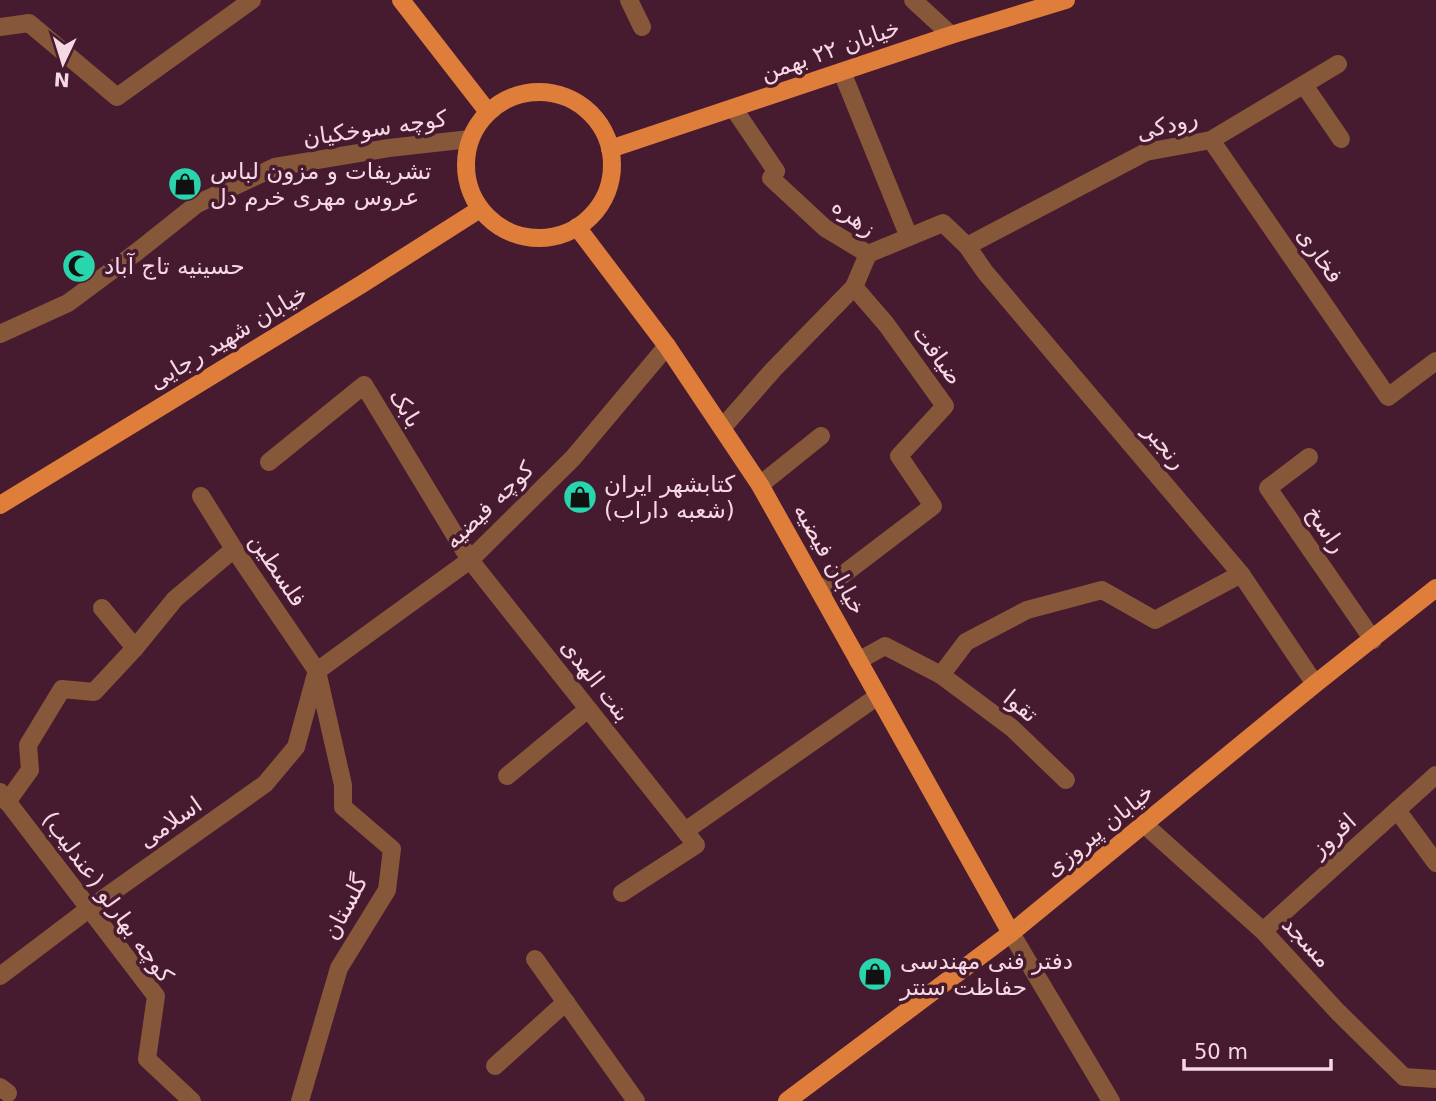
<svg xmlns="http://www.w3.org/2000/svg" width="1436" height="1101" viewBox="0 0 1436 1101" font-family="'DejaVu Sans','Noto Naskh Arabic',sans-serif">
  <style>
    .lines { fill: none; stroke-linecap: round; stroke-linejoin: round }
    .minor { stroke: #865739; stroke-width: 18 }
    .major { stroke: #df7e3b; stroke-width: 18 }
    .labels { text-anchor: middle; stroke-width: 7; stroke-linejoin: round; paint-order: stroke }
    .street-label { font-size: 23px; fill: #f6d8e4; stroke: #461a2f }
    .poi-label { font-size: 23px; fill: #f6d8e4; stroke: #461a2f; text-anchor: start }
  </style>
  <rect width="100%" height="100%" fill="#461a2f"/>
  <g class="lines">
    <g class="minor">
      <path d="M629,0l13,27"/>
      <path d="M913,0l38,35"/>
      <path d="M0,27l29,-4 88,74 135,-97"/>
      <path d="M842,72l67,165"/>
      <path d="M1304,85l37,54"/>
      <path d="M734,109l42,62 -5,7 54,50 43,26"/>
      <path d="M1211,140l177,257 48,-36"/>
      <path d="M967,246l179,-94 65,-12 127,-76"/>
      <path d="M868,254l75,-31 24,23 18,26 256,302 74,110"/>
      <path d="M0,334l68,-31 70,-52 59,-47 78,-37 114,-19 81,-9"/>
      <path d="M723,427l50,-57 81,-83 14,-33"/>
      <path d="M1309,457l-41,31 105,152"/>
      <path d="M269,462l95,-77 106,175 215,271"/>
      <path d="M760,485l61,-49"/>
      <path d="M201,496l33,53 83,122 26,114v22l49,42 -5,41 -48,78 -39,133"/>
      <path d="M820,592l113,-86 -34,-50 46,-50 -59,-82 -32,-37"/>
      <path d="M102,608l33,40 40,-49 59,-50"/>
      <path d="M858,661l27,-15 56,29 71,53 54,52"/>
      <path d="M317,671l153,-111 103,-102 94,-112"/>
      <path d="M941,675l25,-33 61,-32 75,-20 53,30 86,-46"/>
      <path d="M507,776l81,-67"/>
      <path d="M0,792l156,204 -9,63 45,42"/>
      <path d="M7,802l23,-32 -2,-25 34,-56 32,3 41,-44"/>
      <path d="M1397,810l39,53"/>
      <path d="M1145,825l118,106 75,81 66,65 32,2"/>
      <path d="M622,893l74,-48 -11,-14 193,-135"/>
      <path d="M1263,931l173,-156"/>
      <path d="M1011,933l100,168"/>
      <path d="M535,959l101,142"/>
      <path d="M0,976l90,-68 175,-124 31,-37 20,-73"/>
      <path d="M495,1066l71,-64"/>
      <path d="M0,1087l8,6"/>
    </g>
    <g class="major">
      <path d="M401,0l87,112"/>
      <circle cx="539" cy="165" r="73"/>
      <path d="M610,149l341,-114 115,-35"/>
      <path d="M577,227l90,119 93,139 251,448"/>
      <path d="M0,505l362,-221 118,-75"/>
      <path d="M787,1101l224,-168 304,-249 121,-96"/>
    </g>
  </g>
  <defs>
    <g id="shop-disc" transform="scale(1.75)"><circle r="9.5" fill="#28d5ad" stroke="#461a2f"/><path d="M-5-2.5h2.3a2.7 3.5 0 0 1 5.4 0H5L5.5 6h-11ZM-1.5-2.5h3a1.5 2.3 0 0 0-3 0Z" fill="#111"/></g>
    <g id="mosque-disc" transform="scale(1.75)"><circle r="9.5" fill="#28d5ad" stroke="#461a2f"/><path d="M3.5-4.9A6 6 0 1 0 3.5 4.9A5 5 0 1 1 3.5-4.9Z" fill="#111"/></g>
  </defs>
  <g fill-rule="evenodd">
    <use href="#shop-disc" x="185" y="184"/>
    <use href="#mosque-disc" x="79" y="266"/>
    <use href="#shop-disc" x="580" y="497"/>
    <use href="#shop-disc" x="875" y="974"/>
  </g>
  <g class="labels">
    <g class="street-label">
      <text transform="translate(830 50) rotate(-19)" y="8">خیابان ۲۲ بهمن</text>
      <text transform="translate(1167 125) rotate(-15)" y="8">رودکی</text>
      <text transform="translate(375 128) rotate(-8)" y="8">کوچه سوخکیان</text>
      <text transform="translate(854 217) rotate(37)" y="8">زهره</text>
      <text transform="translate(1320 255) rotate(55)" y="8">فخاری</text>
      <text transform="translate(228 337) rotate(-31)" y="8">خیابان شهید رجایی</text>
      <text transform="translate(938 355) rotate(54)" y="8">ضیافت</text>
      <text transform="translate(406 408) rotate(59)" y="8">بابک</text>
      <text transform="translate(1165 446) rotate(50)" y="8">رنجبر</text>
      <text transform="translate(489 505) rotate(-44)" y="8">کوچه فیضیه</text>
      <text transform="translate(1326 529) rotate(55)" y="8">راسخ</text>
      <text transform="translate(830 559) rotate(61)" y="8">خیابان فیضیه</text>
      <text transform="translate(278 570) rotate(56)" y="8">فلسطین</text>
      <text transform="translate(596 680) rotate(52)" y="8">بنت الهدی</text>
      <text transform="translate(1021 706) rotate(39)" y="8">تقوا</text>
      <text transform="translate(170 822) rotate(-35)" y="8">اسلامی</text>
      <text transform="translate(1099 830) rotate(-39)" y="8">خیابان پیروزی</text>
      <text transform="translate(1333 835) rotate(-42)" y="8">افروز</text>
      <text transform="translate(108 897) rotate(54)" y="8">کوچه بهارلو (عندلیب)</text>
      <text transform="translate(345 907) rotate(-62)" y="8">گلستان</text>
      <text transform="translate(1307 942) rotate(47)" y="8">مسجد</text>
    </g>
    <g class="poi-label">
      <text x="210" y="179">تشریفات و مزون لباس<tspan x="210" dy="26">عروس مهری خرم دل</tspan></text>
      <text x="104" y="274">حسینیه تاج آباد</text>
      <text x="604" y="492">کتابشهر ایران<tspan x="604" dy="26">(شعبه داراب)</tspan></text>
      <text x="900" y="969">دفتر فنی مهندسی<tspan x="900" dy="26">حفاظت سنتر</tspan></text>
    </g>
  </g>
  <g transform="translate(63 63) rotate(184)" stroke="#461a2f" stroke-width="5" paint-order="stroke">
  <path d="M0-5L12 26L0 18L-12 26Z" fill="#f6d8e4"/>
  <text y="-10" font-size="19" font-weight="bold" text-anchor="middle" fill="#f6d8e4">N</text>
  </g>
  <path d="M1184 1059v10h147v-10" fill="none" stroke="#f6d8e4" stroke-width="3.5"/>
  <text x="1194" y="1059" font-size="21" fill="#f6d8e4" stroke="#461a2f" stroke-width="5" paint-order="stroke">50 m</text>
</svg>
